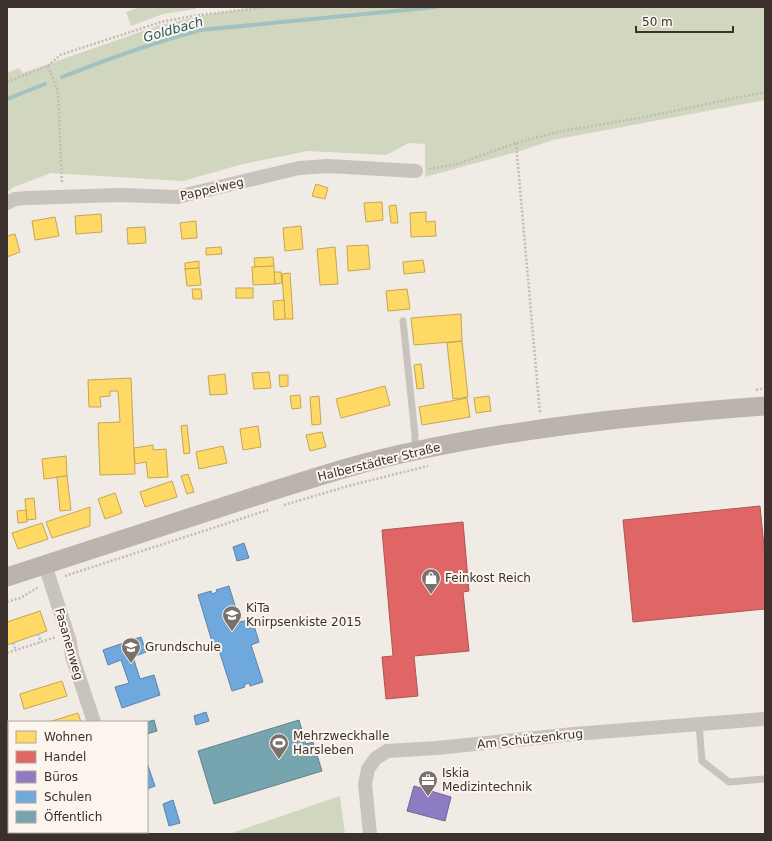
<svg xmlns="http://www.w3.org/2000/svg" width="772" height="841" viewBox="0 0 772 841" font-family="'DejaVu Sans',sans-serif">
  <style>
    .green { fill: #d1d6bf }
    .homes { fill: #ffd966; stroke: #c4a654 }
    .shops { fill: #e06666; stroke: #ae5654 }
    .offices { fill: #8e7cc3; stroke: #756595 }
    .schools { fill: #6fa8dc; stroke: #5f84a7 }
    .public { fill: #76a5af; stroke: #648287 }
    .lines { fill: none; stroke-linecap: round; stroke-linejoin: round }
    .stream { stroke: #a1c2c1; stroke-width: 4 }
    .path { stroke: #c2bbb6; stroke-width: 2.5; stroke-dasharray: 2 2; stroke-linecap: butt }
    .lane { stroke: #c9c3be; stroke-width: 7 }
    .street { stroke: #c9c3be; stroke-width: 14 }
    .secondary { stroke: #bab3ae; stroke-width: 19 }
    .labels { text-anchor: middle; stroke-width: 4; stroke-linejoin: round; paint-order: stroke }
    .street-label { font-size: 12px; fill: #3b302b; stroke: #fbf5ee }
    .poi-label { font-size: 12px; fill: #3b302b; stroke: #fbf5ee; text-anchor: start }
    .water-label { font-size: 13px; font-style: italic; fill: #1f5a5e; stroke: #fbf5ee }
  </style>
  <rect width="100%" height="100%" fill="#f0ebe5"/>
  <g class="green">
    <path d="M140,7h56v2l-33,5 -32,12 -5,-14z"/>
    <path d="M262,7h503v93l-212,40 -33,11 -95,26v-33l-16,-1 -23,12 -78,-4 -65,13 -60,17 -132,-8 -37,14 -7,5v-119l12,-5 4,5 137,-48 50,-11z"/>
    <path d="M340,796l5,38h-116z"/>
  </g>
  <g class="homes">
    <path d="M316,184l12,4 -3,11 -13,-3z"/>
    <path d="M382,202l1,18 -17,2 -2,-19z"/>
    <path d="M396,205l2,18h-7l-2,-17z"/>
    <path d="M426,212v10l9,-1 1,15 -25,1 -1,-24z"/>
    <path d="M101,214l1,18 -26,2 -1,-18z"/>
    <path d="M55,217l4,19 -24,4 -3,-19z"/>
    <path d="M196,221l1,17 -15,1 -2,-16z"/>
    <path d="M301,226l2,23 -18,2 -2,-23z"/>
    <path d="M145,227l1,16 -18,1 -1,-16z"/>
    <path d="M15,234l5,18 -13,5v-21z"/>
    <path d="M368,245l2,24 -22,2 -1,-25z"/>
    <path d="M221,247l1,7 -16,1v-7z"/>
    <path d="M335,247l3,37 -18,1 -3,-36z"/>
    <path d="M273,257l1,9 -19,1 -1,-9z"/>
    <path d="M423,260l2,12 -21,2 -1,-12z"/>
    <path d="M199,261v7l-14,1v-6z"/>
    <path d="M274,266l1,18 -22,1 -1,-18z"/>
    <path d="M199,268l2,17 -14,1 -2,-17z"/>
    <path d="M274,272h7l1,11 -7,1z"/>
    <path d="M290,273l3,46h-8l-3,-45z"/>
    <rect x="236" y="288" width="17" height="10"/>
    <path d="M192,289h9l1,10h-9z"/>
    <path d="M407,289l3,20 -22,2 -2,-20z"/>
    <path d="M284,300l1,19 -11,1 -1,-19z"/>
    <path d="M461,314l1,27 -48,4 -3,-27z"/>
    <path d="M462,341l6,56 -15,2 -6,-56z"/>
    <path d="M421,364l3,24 -7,1 -3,-24z"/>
    <path d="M269,372l2,16 -17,1 -2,-16z"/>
    <path d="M225,374l2,20 -17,1 -2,-19z"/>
    <path d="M279,375h9v11l-8,1z"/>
    <path d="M131,378l4,96 -35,1 -2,-52 22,-1 -2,-31h-8v5l-10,1 1,10h-12l-1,-27z"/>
    <path d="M385,386l5,19 -49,13 -5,-19z"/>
    <path d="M300,395l1,13 -9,1 -2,-13z"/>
    <path d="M319,396l2,28 -9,1 -2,-28z"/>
    <path d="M489,396l2,15 -15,2 -2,-15z"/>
    <path d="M467,398l3,19 -48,8 -3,-18z"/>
    <path d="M187,425l3,28 -6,1 -3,-28z"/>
    <path d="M258,426l3,21 -18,3 -3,-21z"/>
    <path d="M322,432l4,15 -16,4 -4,-16z"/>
    <path d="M153,445v5l13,-1 2,28 -20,1 -2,-16 -11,2 -1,-16z"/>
    <path d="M223,446l4,17 -28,6 -3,-17z"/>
    <path d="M66,456l1,20 -23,3 -2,-20z"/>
    <path d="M188,474l6,18 -7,2 -6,-18z"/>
    <path d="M67,476l4,34 -11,1 -3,-34z"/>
    <path d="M172,481l5,16 -32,10 -5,-15z"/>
    <path d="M115,493l7,20 -17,6 -7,-20z"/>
    <path d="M34,498l2,21 -9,1 -2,-21z"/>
    <path d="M90,507v19l-38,12 -6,-16z"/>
    <path d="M26,510l1,12 -9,1 -1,-12z"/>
    <path d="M42,523l6,16 -30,10 -6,-16z"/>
    <path d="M40,611l7,20 -40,14v-23z"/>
    <path d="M62,681l5,15 -43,13 -4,-15z"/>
    <path d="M78,713l3,9h-32z"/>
    <path d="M12,832h50l-4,2h-46z"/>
  </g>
  <g class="shops">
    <path d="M760,506l5,51v52l-132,13 -10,-102z"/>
    <path d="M463,522l6,69 -6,1 6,59 -55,5 4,40 -32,3 -4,-42 11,-1 -11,-126z"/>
  </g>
  <path class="offices" d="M414,786l37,11 -6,24 -38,-10z"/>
  <g class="schools">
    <path d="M244,543l5,15 -12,3 -4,-14z"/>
    <path d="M229,586l11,36 12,-3 7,23 -8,3 12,37 -13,4 -1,-3 -5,2 1,2 -13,4 -15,-47 -4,1 -15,-50 13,-4 1,3 5,-2 -1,-2z"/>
    <path d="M141,637l5,15 -13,5 7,22 14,-4 6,20 -38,13 -7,-21 14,-4 -8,-23 -13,5 -5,-15z"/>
    <path d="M206,712l3,9 -13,4 -2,-9z"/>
    <path d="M147,763l8,23 -8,3z"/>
    <path d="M173,800l7,23 -11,3 -6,-22z"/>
  </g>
  <g class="public">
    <path d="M154,720l3,11 -10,3v-12z"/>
    <path d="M299,720l7,24 7,-2 9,29 -108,33 -16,-53z"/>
  </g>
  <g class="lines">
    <g class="stream">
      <path d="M62,77c46,-18 92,-35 139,-47l235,-23"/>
      <path d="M7,99l38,-15"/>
    </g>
    <g class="path">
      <path d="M48,66l10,26 4,92"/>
      <path d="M7,82l41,-16 12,-11 101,-33 31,-6 74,-9"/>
      <path d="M516,143l24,271"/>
      <path d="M429,169l28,-5 59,-21 46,-12 83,-14 120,-25"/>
      <path d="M756,390l9,-2"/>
      <path d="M284,505l64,-19 80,-20"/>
      <path d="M65,576l203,-66"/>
      <path d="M7,602l13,-4 19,-11"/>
      <path d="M38,634l3,8"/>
      <path d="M13,643l3,7"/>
      <path d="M7,653l49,-16"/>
    </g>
    <g class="lane">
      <path d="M403,321l12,114v15"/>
      <path d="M699,724l3,37 27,21 36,-3"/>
    </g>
    <g class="street">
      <path d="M7,203l8,-4 12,-1 93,-3 57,2 122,-29 29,-2 88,5"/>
      <path d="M45,565l25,77 2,14 22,66"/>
      <path d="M80,834l3,-2"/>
      <path d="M370,834l-5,-50 3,-15 8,-11 11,-7 50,-3 137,-14 191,-15"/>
    </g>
    <path class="secondary" d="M7,577c82,-27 164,-54 246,-80 54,-17 107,-35 162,-46 116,-25 233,-36 350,-45"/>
  </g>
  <defs>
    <g id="shop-pin" transform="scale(1)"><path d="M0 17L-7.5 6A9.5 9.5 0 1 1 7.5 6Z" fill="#7a716c" stroke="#fbf5ee"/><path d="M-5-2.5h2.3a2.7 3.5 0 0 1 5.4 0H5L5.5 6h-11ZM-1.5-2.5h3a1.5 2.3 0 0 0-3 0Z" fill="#fff"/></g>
    <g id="school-pin" transform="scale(1)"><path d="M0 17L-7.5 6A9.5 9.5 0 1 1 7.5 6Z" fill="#7a716c" stroke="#fbf5ee"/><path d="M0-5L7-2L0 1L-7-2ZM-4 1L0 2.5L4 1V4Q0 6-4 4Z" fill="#fff"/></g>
    <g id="stadium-pin" transform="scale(1)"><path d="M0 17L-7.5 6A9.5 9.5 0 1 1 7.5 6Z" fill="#7a716c" stroke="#fbf5ee"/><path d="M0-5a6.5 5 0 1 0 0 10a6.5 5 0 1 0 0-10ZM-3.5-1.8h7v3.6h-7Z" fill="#fff"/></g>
    <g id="office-pin" transform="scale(1)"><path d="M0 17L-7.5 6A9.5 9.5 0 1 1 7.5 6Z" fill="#7a716c" stroke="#fbf5ee"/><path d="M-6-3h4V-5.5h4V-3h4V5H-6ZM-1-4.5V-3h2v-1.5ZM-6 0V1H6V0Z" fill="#fff"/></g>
  </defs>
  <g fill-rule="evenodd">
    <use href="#shop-pin" x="431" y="578"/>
    <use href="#school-pin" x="232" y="615"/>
    <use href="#school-pin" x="131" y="647"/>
    <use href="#stadium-pin" x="279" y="743"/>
    <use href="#office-pin" x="428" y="780"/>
  </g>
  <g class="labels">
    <g class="street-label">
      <text transform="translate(212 189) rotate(-13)" y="4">Pappelweg</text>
      <text transform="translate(379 462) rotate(-14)" y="4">Halberstädter Straße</text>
      <text transform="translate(69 644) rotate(74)" y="4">Fasanenweg</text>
      <text transform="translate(530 739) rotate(-6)" y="4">Am Schützenkrug</text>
    </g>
    <g class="poi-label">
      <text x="445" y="582">Feinkost Reich</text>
      <text x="246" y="612">KiTa<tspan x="246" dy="14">Knirpsenkiste 2015</tspan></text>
      <text x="145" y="651">Grundschule</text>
      <text x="293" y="740">Mehrzweckhalle<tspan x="293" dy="14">Harsleben</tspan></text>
      <text x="442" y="777">Iskia<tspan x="442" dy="14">Medizintechnik</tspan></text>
    </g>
    <g class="water-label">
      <text transform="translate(173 29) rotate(-16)" y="5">Goldbach</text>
    </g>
  </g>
  <rect width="772" height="841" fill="none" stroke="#3b302b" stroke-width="16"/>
  <rect x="8" y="721" width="140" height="112" fill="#fbf5ee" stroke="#aea6a0"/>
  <rect x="16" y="731" width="20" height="12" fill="#ffd966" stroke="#aea6a0"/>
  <text x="44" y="741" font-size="12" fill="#3b302b">Wohnen</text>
  <rect x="16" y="751" width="20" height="12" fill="#e06666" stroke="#aea6a0"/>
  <text x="44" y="761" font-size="12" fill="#3b302b">Handel</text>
  <rect x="16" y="771" width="20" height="12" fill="#8e7cc3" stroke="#aea6a0"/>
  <text x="44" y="781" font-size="12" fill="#3b302b">Büros</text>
  <rect x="16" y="791" width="20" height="12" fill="#6fa8dc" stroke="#aea6a0"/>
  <text x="44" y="801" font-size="12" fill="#3b302b">Schulen</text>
  <rect x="16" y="811" width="20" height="12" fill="#76a5af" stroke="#aea6a0"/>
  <text x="44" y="821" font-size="12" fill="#3b302b">Öffentlich</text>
  <path d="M636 26v6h97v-6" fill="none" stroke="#3b302b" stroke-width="2"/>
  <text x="642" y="26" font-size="12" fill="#3b302b" stroke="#fbf5ee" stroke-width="3" paint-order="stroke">50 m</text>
</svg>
